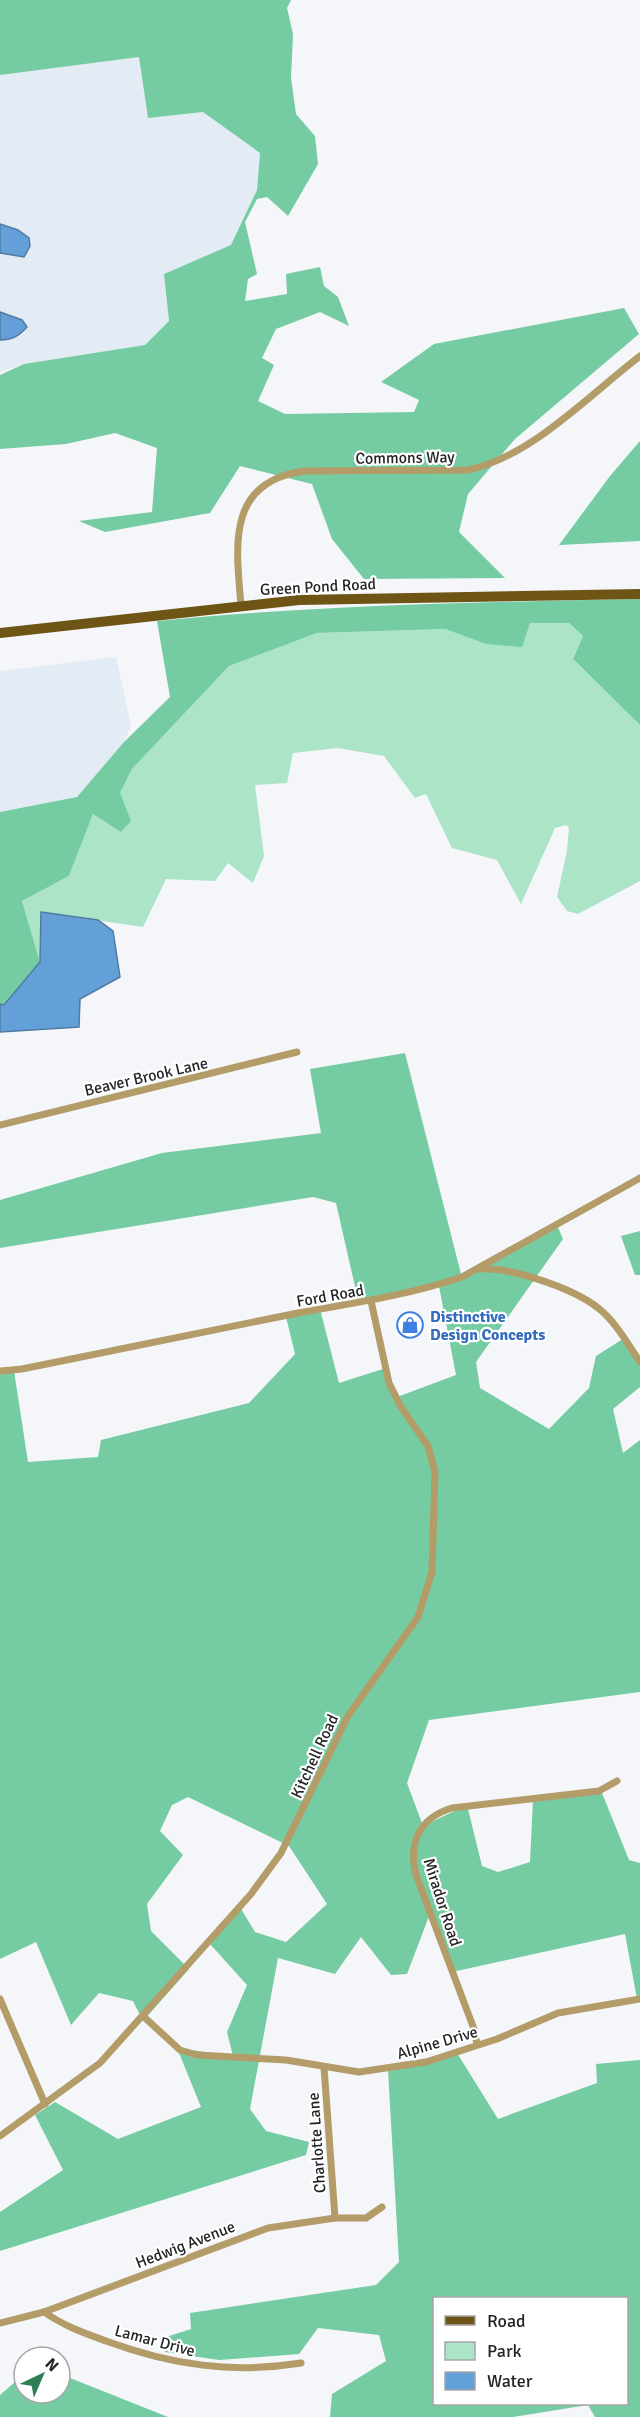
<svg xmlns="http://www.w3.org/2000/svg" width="640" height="2417" viewBox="0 0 640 2417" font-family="Signika,sans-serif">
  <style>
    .built { fill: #e3ebf4 }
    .green { fill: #abe4c6 }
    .forest { fill: #75cca2; fill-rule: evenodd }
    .water { fill: #63a0d8; stroke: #507ba2; stroke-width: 1.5 }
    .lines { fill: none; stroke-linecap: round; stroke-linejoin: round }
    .street { stroke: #b49c69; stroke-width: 7 }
    .primary { stroke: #6e5516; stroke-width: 10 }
    .labels { text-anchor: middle; stroke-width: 4.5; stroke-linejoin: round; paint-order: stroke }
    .street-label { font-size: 16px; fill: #232425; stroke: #fff }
    .shop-label { font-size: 16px; font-weight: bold; fill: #366cbe; stroke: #fff; text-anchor: start }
  </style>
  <rect width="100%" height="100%" fill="#f4f6f9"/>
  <g class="built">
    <path d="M139,57l9,61 55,-6 57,41 -3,37 -26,56 -67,28 5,47 -24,24 -121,19 -24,8v-297z"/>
    <path d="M116,657l15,69 -7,16 -47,55 -77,15v-141z"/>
  </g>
  <path class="green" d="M530,623h39l14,13 -10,23 67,66v156l-62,33 -11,-3 -10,-14 10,-46 2,-23 -3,-3 -11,3 -34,76 -24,-44 -45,-12 -26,-54 -11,4 -31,-42 -46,-8 -45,5 -6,30 -32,2 9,71 -11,27 -25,-20 -13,18 -49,-2 -23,48 -102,-15 -1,50 -18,-61 47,-25 24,-62 27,-21 12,-24 97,-103 88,-33 128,-4 41,15z"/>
  <g class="forest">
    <path d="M0,0h291l-4,8 6,26 -2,44 5,36 19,22 3,28 -30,52 -21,-19 -10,2 -12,23 12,52 -9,5 -3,22 42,-7 -1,-20 34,-7 4,19 14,11 11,29 -29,-14 -44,17 -14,29 12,7 -16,36 27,13 129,-2 5,-12 -38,-18 53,-38 190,-36 15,26 -124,105 -47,55 -9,38 46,46 -141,1 -32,-40 -20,-55 -72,-18 -30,47 -105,19 -26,-11 73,-9 5,-64 -42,-15 -49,11 -66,5v-74l24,-11 121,-19 24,-24 -5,-47 67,-29 26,-55 3,-37 -57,-41 -55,6 -9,-61 -139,18z"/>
    <path d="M640,441v100l-81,4 51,-69z"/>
    <path d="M640,599v126l-67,-66 10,-23 -14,-13h-39l-8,24 -36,-3 -41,-15 -128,4 -88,33 -97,103 -12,24 11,28 -10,11 -28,-18 -24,62 -47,25 18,61 -36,43 -4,-1v-192l77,-15 47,-55 46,-45 -13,-76c160,-16 322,-19 483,-22z"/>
    <path d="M405,1053l57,225 95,-53 6,14 -87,123 4,26 69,41 40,-41 7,-32 30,-19 14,23v27l-27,22 10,44 17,-13v252l-211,28 -22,63 16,43 44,-21 15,61 16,6 32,-10 3,-62 69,-7 27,67 11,3v135l-3,1 -12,-65 -173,38 -21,-61 -24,63 -16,1 -30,-38 -26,37 -57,-16 -28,151 16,22 43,11 -3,13 -306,96v-39l63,-42 -28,-55 20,-13 63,37 83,-32 -24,-59 56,8 -6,-24 20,-47 -37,-41 30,-37 15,25 31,10 41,-38 -38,-58 -101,-49 -16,8 -12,26 23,24 -36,49 4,27 38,38 -46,52 -10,-20 -34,-8 -28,32 -35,-83 -36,17v-587l14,-1 14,91 70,-5 3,-17 148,-37 46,-49 -9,-37 34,-8 19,74 47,-15 11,29 59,-22 -17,-89 -80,18 -23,-101 -23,-6 -313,51v-48l162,-47 159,-20 -11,-64z"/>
    <path d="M640,1231v44h-5l-14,-39z"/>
    <path d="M457,2053l41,66 99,-36 -1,-19 44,-4v357h-45l-7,-12 -75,12h-183l2,-23 54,-33 -7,-26 -61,-7 -19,26 -80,6 -54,-8 1,-15 25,-8 -1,-16 186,-28 23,-23 -11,-192zM434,2298h192v106h-192z"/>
    <path d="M60,2374l108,43h-168v-22l15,-13 9,-1v12h36z"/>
  </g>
  <g class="water">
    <path d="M0,224l18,6 11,8 1,8 -6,11 -24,-4z"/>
    <path d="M0,312l22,8 5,7c-8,9 -15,13 -27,13z"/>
    <path d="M41,912l57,8 15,11 7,46 -40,22 -1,28 -79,5v-28l4,1 36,-43z"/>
  </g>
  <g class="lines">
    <g class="street">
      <path d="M241,605c-5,-59 -15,-123 63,-134l164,-1c63,-13 121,-75 172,-114"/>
      <path d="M0,1125l297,-73"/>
      <path d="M479,1269c34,-2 101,21 125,44 15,14 25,33 36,49"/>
      <path d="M0,1371l22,-2c92,-19 184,-38 276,-56 56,-10 111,-18 164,-36l178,-99"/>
      <path d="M0,1999l45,105"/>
      <path d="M143,2016l37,34 17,5 89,5 73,12 67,-10 71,-23 61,-26 82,-14"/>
      <path d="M477,2044l-3,-15 -58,-154c-8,-32 3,-57 36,-67l147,-17 18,-10"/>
      <path d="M324,2067l11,151"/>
      <path d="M0,2136l100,-73 151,-169 30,-41 67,-137 70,-99 14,-45 3,-100 -7,-26 -27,-39 -12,-24 -18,-82"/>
      <path d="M44,2312c20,14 40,21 62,29 65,24 127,33 195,22"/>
      <path d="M0,2323l44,-11 224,-84 67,-10h31l16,-11"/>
    </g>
    <path class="primary" d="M0,633l299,-33 341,-6"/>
  </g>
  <defs>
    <g id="shop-ring" transform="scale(1.35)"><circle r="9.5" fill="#fff" stroke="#3f7fe0" stroke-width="1.5"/><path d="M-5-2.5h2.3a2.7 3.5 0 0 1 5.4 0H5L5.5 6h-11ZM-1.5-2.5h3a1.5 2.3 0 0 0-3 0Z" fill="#3f7fe0"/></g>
  </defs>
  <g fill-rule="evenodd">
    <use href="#shop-ring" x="410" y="1325"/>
  </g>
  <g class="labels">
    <g class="street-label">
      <text transform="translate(405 457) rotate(-1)" y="6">Commons Way</text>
      <text transform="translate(318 586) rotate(-3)" y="6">Green Pond Road</text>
      <text transform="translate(146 1076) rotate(-13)" y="6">Beaver Brook Lane</text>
      <text transform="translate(330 1295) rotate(-10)" y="6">Ford Road</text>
      <text transform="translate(314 1756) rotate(-65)" y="6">Kitchell Road</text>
      <text transform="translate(443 1902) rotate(72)" y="6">Mirador Road</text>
      <text transform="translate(437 2042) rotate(-16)" y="6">Alpine Drive</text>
      <text transform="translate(316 2143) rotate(-94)" y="6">Charlotte Lane</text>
      <text transform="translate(185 2244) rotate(-21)" y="6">Hedwig Avenue</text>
      <text transform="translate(155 2340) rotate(15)" y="6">Lamar Drive</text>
    </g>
    <g class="shop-label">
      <text x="430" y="1322">Distinctive<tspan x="430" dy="18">Design Concepts</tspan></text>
    </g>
  </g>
  <rect x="433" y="2297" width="195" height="108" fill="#ffffff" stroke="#a7a7a8" stroke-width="1.5"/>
  <rect x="445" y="2316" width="30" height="9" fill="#6e5516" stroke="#a7a7a8" stroke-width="1.5"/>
  <text x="487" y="2327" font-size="18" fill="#232425">Road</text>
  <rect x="445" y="2342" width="30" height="18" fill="#abe4c6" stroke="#a7a7a8" stroke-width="1.5"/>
  <text x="487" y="2357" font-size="18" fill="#232425">Park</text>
  <rect x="445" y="2372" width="30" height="18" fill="#63a0d8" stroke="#a7a7a8" stroke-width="1.5"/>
  <text x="487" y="2387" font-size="18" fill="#232425">Water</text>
  <g transform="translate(42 2375) rotate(44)"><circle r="28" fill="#ffffff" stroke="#a7a7a8" stroke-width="1.5"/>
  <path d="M0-4.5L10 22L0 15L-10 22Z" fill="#2b7f51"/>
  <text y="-9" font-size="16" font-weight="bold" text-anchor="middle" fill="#232425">N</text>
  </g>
</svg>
